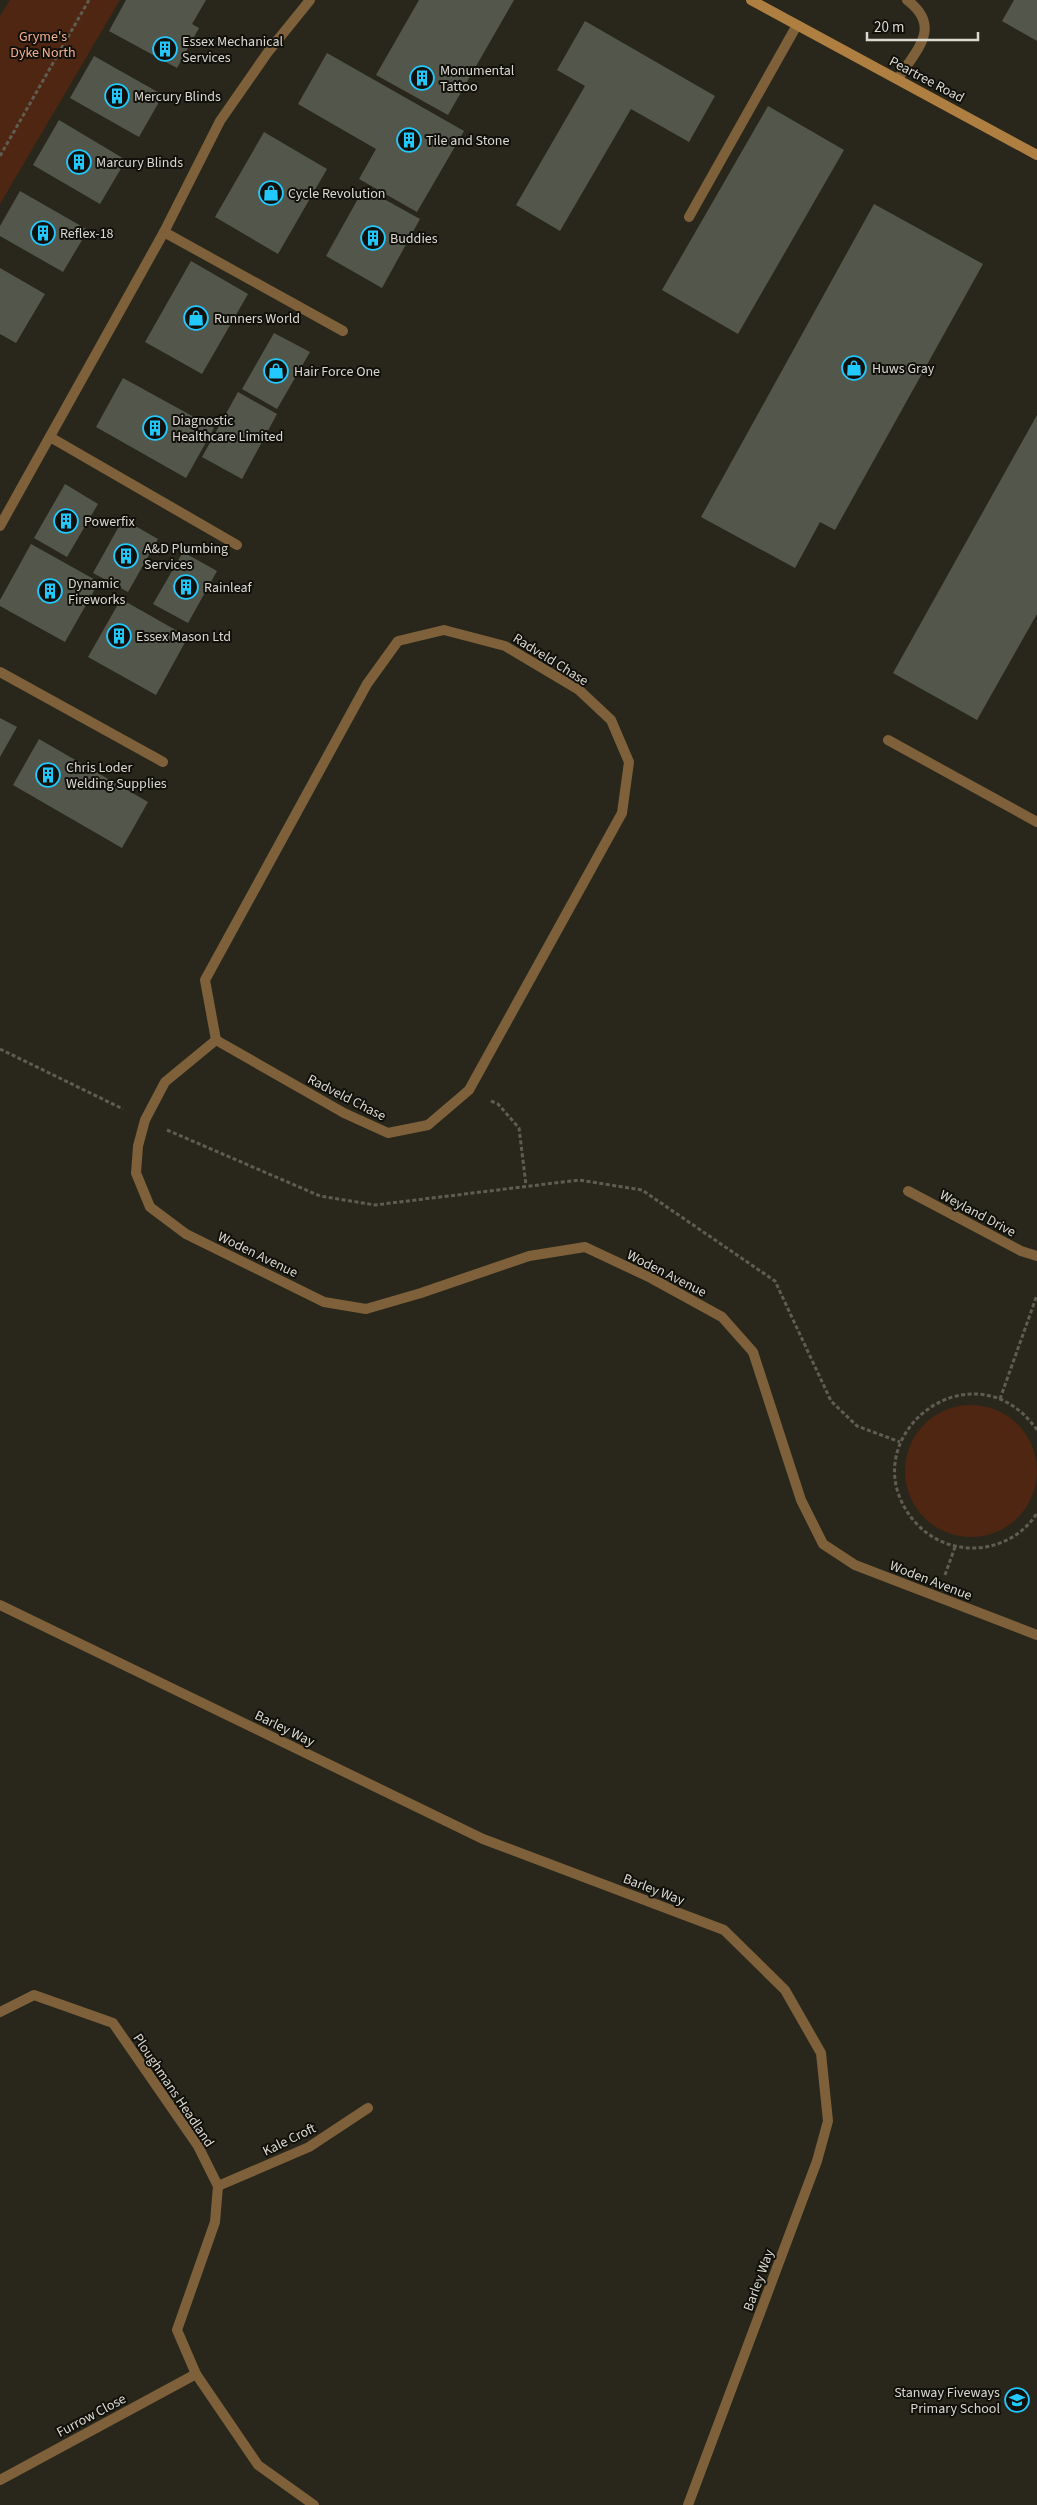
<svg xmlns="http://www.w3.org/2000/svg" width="1037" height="2505" viewBox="0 0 1037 2505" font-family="'Source Sans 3',sans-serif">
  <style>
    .green { fill: #4e2612 }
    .building { fill: #53574b }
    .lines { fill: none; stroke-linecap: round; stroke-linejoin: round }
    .path { stroke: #5f5d52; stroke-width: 3; stroke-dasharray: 4 2.5; stroke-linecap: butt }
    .lane { stroke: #7e603a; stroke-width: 10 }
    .street { stroke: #7e603a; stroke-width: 10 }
    .secondary { stroke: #af7f41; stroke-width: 10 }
    .labels { text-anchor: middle; stroke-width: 4; stroke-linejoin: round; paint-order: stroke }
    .park-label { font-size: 14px; fill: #f4af8f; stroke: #11100b }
    .poi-label { font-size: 14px; fill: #dad9d1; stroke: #11100b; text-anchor: start }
    .street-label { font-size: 14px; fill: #dad9d1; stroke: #11100b }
  </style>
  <rect width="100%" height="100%" fill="#29271b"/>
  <g class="green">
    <path d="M10,0h110l-120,204v-188z"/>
    <circle cx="971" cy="1471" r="66"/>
  </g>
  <g class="building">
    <path d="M126,0h80l-14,24 7,4 -22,40 -68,-37z"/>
    <path d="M419,0h95l-66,115 -72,-40z"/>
    <path d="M1014,0h23v41l-35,-20z"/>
    <path d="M585,21l130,75 -26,46 -58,-33 -71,122 -44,-26 69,-119 -28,-16z"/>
    <path d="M327,53l137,78 -47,81 -58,-33 17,-30 -78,-45z"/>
    <path d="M94,56l69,39 -24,42 -69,-39z"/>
    <path d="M768,106l76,44 -106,184 -76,-44z"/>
    <path d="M59,120l67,40 -26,44 -67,-39z"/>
    <path d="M264,132l63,37 -49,85 -63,-37z"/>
    <path d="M364,188l56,31 -38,69 -56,-32z"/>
    <path d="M20,191l68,39 -25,42 -63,-36v-10z"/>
    <path d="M874,204l109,60 -148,266 -15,-8 -25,46 -94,-51z"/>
    <path d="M191,261l57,33 -46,80 -57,-32z"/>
    <path d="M0,268l45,26 -29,49 -16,-9z"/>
    <path d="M274,333l36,19 -33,57 -35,-20z"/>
    <path d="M123,378l91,50 -28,50 -90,-51z"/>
    <path d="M238,392l39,22 -35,65 -40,-22z"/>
    <path d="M1037,415v199l-60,106 -84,-47z"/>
    <path d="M65,484l33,20 -31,53 -33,-19z"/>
    <path d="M123,519l35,20 -30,53 -35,-19z"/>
    <path d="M31,544l68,38 -34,60 -65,-36v-6z"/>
    <path d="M183,552l34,19 -29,52 -35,-19z"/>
    <path d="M121,599l67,38 -32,58 -68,-38z"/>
    <path d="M0,718l17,9 -17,30z"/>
    <path d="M39,739l109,63 -26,46 -109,-63z"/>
  </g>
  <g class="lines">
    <g class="path">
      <path d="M0,156l89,-156"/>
      <path d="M0,1049l123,60"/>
      <path d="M491,1101l7,3 21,24 7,57"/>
      <path d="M167,1130l153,66 55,9 204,-25 63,10 133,91 56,120 26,25 43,16"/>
      <path d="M1000,1399l37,-104"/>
      <path d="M1037,1430c-64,-91 -191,9 -123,91 15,17 34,26 56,27 26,1 53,-12 67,-35"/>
      <path d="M945,1575l10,-28"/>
    </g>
    <g class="lane">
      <path d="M898,79c18,-29 45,-52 9,-79"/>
      <path d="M689,217l108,-192"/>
      <path d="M164,232l179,99"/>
      <path d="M50,437l187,108"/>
      <path d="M0,672l163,90"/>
      <path d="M888,740l149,82"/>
    </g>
    <g class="street">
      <path d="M0,526l164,-294 56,-111 48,-69 42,-52"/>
      <path d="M216,1040l128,73 44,20 40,-8 41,-35 153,-277 7,-51 -18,-42 -32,-30 -74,-44 -61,-16 -46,11 -31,43 -162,296 11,60 -51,42 -20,38 -7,26 -2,27 14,34 36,27 138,68 42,7 55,-16 108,-37 56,-9 66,31 71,39 31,35 48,148 22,44 32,21 182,70"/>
      <path d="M908,1191l113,60 16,5"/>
      <path d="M0,1605l483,234 241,91 61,60 36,63 7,68 -11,40 -129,344"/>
      <path d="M0,2012l34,-17 79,28 85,123 20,40 -3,36 -38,108 19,44 62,91 56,40"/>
      <path d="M218,2186l91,-39 59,-39"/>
      <path d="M0,2480l196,-106"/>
    </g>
    <path class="secondary" d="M751,0l286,155"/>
  </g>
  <defs>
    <g id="building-ring" transform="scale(1.25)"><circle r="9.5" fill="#11100b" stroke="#22c9fe" stroke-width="1.5"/><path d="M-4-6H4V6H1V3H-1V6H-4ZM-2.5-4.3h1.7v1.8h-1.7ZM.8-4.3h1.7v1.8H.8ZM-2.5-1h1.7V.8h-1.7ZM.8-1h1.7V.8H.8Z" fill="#22c9fe"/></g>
    <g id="shop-ring" transform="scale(1.25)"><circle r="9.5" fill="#11100b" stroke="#22c9fe" stroke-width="1.5"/><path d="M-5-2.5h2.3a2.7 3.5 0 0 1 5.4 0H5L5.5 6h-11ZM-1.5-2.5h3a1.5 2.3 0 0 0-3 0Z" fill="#22c9fe"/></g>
    <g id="school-ring" transform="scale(1.25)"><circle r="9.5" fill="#11100b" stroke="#22c9fe" stroke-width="1.5"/><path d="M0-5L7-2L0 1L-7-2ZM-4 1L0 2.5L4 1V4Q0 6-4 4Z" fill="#22c9fe"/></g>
  </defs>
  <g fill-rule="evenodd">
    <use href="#building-ring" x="165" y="49"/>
    <use href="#building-ring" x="422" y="78"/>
    <use href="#building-ring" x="117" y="96"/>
    <use href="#building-ring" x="409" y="140"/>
    <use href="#building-ring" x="79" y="162"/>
    <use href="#shop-ring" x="271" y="193"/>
    <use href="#building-ring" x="43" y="233"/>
    <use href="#building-ring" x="373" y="238"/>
    <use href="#shop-ring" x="196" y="318"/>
    <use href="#shop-ring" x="854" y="368"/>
    <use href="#shop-ring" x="276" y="371"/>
    <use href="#building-ring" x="155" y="428"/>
    <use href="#building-ring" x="66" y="521"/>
    <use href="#building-ring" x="126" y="556"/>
    <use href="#building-ring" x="186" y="587"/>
    <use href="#building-ring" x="50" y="591"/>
    <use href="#building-ring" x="119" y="636"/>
    <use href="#building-ring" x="48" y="775"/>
    <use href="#school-ring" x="1017" y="2400"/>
  </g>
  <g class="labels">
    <g class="park-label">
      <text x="43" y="41">Gryme's<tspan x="43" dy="16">Dyke North</tspan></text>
    </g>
    <g class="poi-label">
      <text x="182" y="46">Essex Mechanical<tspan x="182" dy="16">Services</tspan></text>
      <text x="440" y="75">Monumental<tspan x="440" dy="16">Tattoo</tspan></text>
      <text x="134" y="101">Mercury Blinds</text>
      <text x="426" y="145">Tile and Stone</text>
      <text x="96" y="167">Marcury Blinds</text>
      <text x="288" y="198">Cycle Revolution</text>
      <text x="60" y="238">Reflex-18</text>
      <text x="390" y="243">Buddies</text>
      <text x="214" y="323">Runners World</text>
      <text x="872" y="373">Huws Gray</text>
      <text x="294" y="376">Hair Force One</text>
      <text x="172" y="425">Diagnostic<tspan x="172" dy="16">Healthcare Limited</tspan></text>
      <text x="84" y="526">Powerfix</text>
      <text x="144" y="553">A&amp;D Plumbing<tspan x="144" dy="16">Services</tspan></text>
      <text x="68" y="588">Dynamic<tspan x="68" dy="16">Fireworks</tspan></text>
      <text x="204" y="592">Rainleaf</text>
      <text x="136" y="641">Essex Mason Ltd</text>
      <text x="66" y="772">Chris Loder<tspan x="66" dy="16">Welding Supplies</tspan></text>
      <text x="1000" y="2397" text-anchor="end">Stanway Fiveways<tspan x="1000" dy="16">Primary School</tspan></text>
    </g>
    <g class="street-label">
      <text transform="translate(927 79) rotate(28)" y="5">Peartree Road</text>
      <text transform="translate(551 659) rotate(32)" y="5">Radveld Chase</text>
      <text transform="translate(347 1097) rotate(27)" y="5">Radveld Chase</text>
      <text transform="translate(978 1213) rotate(28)" y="5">Weyland Drive</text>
      <text transform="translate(258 1254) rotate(26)" y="5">Woden Avenue</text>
      <text transform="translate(667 1273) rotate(27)" y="5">Woden Avenue</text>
      <text transform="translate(931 1580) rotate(21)" y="5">Woden Avenue</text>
      <text transform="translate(285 1728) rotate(26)" y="5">Barley Way</text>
      <text transform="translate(654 1889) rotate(21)" y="5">Barley Way</text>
      <text transform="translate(174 2090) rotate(56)" y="5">Ploughmans Headland</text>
      <text transform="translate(289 2139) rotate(-26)" y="5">Kale Croft</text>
      <text transform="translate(758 2280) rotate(-70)" y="5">Barley Way</text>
      <text transform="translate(91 2415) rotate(-28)" y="5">Furrow Close</text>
    </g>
  </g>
  <path d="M867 32v8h111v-8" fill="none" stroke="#dad9d1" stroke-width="2.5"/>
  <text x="874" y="32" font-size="15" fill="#dad9d1" stroke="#11100b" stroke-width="4" paint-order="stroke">20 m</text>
</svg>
